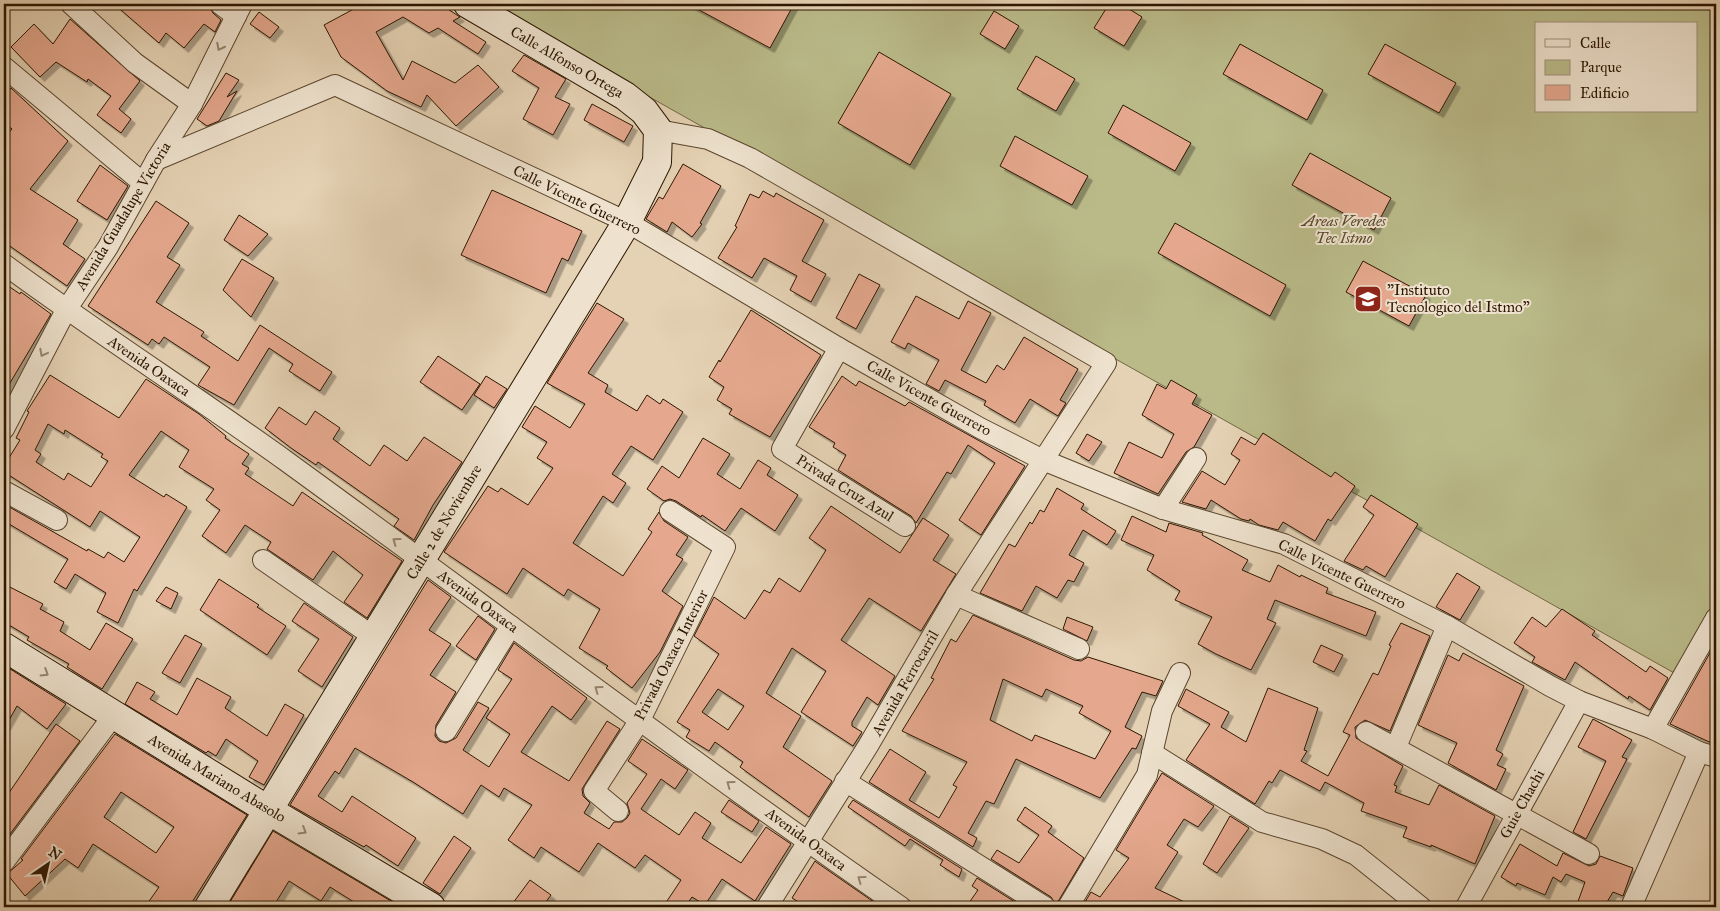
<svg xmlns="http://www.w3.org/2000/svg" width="1720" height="911" viewBox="0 0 1720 911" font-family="'IM FELL Great Primer',serif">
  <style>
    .green { fill: #baba89; stroke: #736844; fill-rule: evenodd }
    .building { fill: #e5a88e; stroke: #2c1600; fill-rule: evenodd; filter: url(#shadow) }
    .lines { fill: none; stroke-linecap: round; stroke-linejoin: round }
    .street-casing { stroke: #5a452d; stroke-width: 22 }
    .secondary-casing { stroke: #2c1600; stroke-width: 30 }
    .street { stroke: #eee2ce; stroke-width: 20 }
    .secondary { stroke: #eee2ce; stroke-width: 28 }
    .oneway { stroke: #978671 }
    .labels { text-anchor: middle; stroke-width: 4; stroke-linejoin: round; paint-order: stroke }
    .street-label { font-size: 15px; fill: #2c1600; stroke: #eee2ce }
    .park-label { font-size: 15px; font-style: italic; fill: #574729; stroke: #eee2ce }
    .poi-label { font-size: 15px; fill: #2c1600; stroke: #eee2ce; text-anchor: start }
  </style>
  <defs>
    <filter id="shadow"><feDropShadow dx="4.5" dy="4.5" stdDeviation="0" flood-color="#0004"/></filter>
  </defs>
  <rect width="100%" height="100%" fill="#e5d2b4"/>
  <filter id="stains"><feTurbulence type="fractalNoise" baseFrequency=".004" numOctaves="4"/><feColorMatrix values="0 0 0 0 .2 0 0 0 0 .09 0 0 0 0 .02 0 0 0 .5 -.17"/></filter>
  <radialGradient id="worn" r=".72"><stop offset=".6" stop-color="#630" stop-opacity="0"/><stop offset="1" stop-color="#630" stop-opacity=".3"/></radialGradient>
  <path class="green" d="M484,4h1232v600l-40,70zM1536,24h160v87h-160z"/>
  <g class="building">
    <path d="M114,4h94l5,9 8,7 -6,12 -11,-8 -20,24 -18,-15 -7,10z"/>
    <path d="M363,4h77l20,13 -7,4 33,21 -8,12 -40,-26 -9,5 -26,-16 -27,15 27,48 9,-19 43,22 23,-18 21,22 -43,39 -29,-31 -6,12 -34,-16 -46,-34 -17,-32z"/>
    <path d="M688,4h106l-24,44z"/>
    <path d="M1109,4h12l21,13 -18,29 -30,-18z"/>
    <path d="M994,11l25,15 -14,23 -25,-15z"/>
    <path d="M259,12l20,15 -9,11 -20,-14z"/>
    <path d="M70,19l70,62 -21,28 12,10 -10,14 -24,-18 14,-19 -23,-17 -1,3 -31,-20 -16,15 -29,-30 23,-23 19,20z"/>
    <path d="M1240,44l83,46 -16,30 -84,-46z"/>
    <path d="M1385,44l71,39 -17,30 -71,-39z"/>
    <path d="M879,52l72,42 -41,71 -72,-42z"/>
    <path d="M524,55l42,24 -11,18 15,7 -17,31 -30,-16 16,-31 -27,-17z"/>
    <path d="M1036,56l39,23 -19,32 -39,-22z"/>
    <path d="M226,73l13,7 -12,17 10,-6 -18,30 -12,5 -10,-7z"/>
    <path d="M11,88l57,53 -38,48 48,31 -15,24 22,15 -18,27 -63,-44v-104l8,-9 -8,-6v-26z"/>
    <path d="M592,104l41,22 -9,16 -40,-22z"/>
    <path d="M1123,105l68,38 -16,28 -67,-38z"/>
    <path d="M1015,136l73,40 -16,29 -72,-39z"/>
    <path d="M1310,153l81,45 -17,32 -82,-45z"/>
    <path d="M683,164l38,22 -21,37 2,1 -10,13 -20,-15 -5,10 -21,-13 13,-22 4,2z"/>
    <path d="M100,165l28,21 -21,34 -30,-19z"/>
    <path d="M492,190l90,41 -14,30 -6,-3 -16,35 -85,-38z"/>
    <path d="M763,191l11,6 2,-4 48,27 -22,41 24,13 -15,28 -21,-12 7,-14 -33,-18 -12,20 -34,-20 19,-31 -2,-1 15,-32 9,4z"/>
    <path d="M156,201l33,22 -22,34 13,8 -24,37 48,30 -3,4 37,25 22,-36 72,47 -12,19 -31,-20 4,-7 -24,-16 -35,57 -36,-20 12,-18 -46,-30 -5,7 -7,-5 -4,6 -60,-39z"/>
    <path d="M239,215l29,19 -20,22 -24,-16z"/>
    <path d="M1175,223l111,62 -16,31 -112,-63z"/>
    <path d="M242,259l32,19 -23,39 -28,-27z"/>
    <path d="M1363,261l63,34 -17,31 -63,-34z"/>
    <path d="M859,274l21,11 -24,44 -20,-11z"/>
    <path d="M4,283l16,11 1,-2 30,22 -47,79z"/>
    <path d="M916,296l43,23 9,-18 23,12 -30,57 25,13 11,-18 7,5 20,-33 54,32 -18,31 6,3 -8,13 -28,-17 -15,24 -31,-18 2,-4 -41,-21 -6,11 -13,-7 13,-24 -31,-17 -3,6 -14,-7z"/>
    <path d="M597,303l27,16 -36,54 20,12 -3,7 32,19 10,-16 13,9 3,-5 20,13 -30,48 -22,-14 -19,28 14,9 -13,20 -10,-7 -30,47 50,33 29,-44 -4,-3 11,-17 5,9 24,16 -12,18 7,4 -21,32 21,15 -23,46 -28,36 -26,-20 2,-2 -29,-18 21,-39 -32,-20 -4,7 -41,-28 -16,26 -63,-42 44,-66 10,6 3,-4 27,17 25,-37 -16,-10 10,-16 -25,-15 13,-21 35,22 15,-24 -38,-21z"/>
    <path d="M751,310l70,45 -51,82 -41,-23 3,-5 -15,-9 7,-13 -15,-10 10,-17 1,2z"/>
    <path d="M438,356l42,28 -18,26 -42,-28z"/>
    <path d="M50,375l69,43 27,-39 53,35 27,22 -1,2 24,16 -7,10 7,4 -4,6 48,32 9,-14 100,69 -35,57 -23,-16 19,-27 -30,-24 -20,29 -46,-31 4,-7 -26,-17 -19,28 -24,-17 18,-26 -14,-10 8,-11 -35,-22 10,-17 -28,-19 -32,44 35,22 2,-3 21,13 -50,84 -3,-2 -16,34 -21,-11 9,-19 -31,-19 -9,15 -12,-7 14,-23 -64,-38v-17l83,47 1,-2 16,9 4,-6 16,10 16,-25 -40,-26 -10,16 -86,-55v-6l16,-26 -4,-2 13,-26 -2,-1zM48,424l16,10 1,-4 38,24 -2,3 7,4 -17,26 -23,-14 -4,7 -28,-18 5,-8 -6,-4z"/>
    <path d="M486,376l21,13 -13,19 -20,-13z"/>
    <path d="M842,376l14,10 3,-5 46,25 4,-4 116,64 -44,69 -22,-15 36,-57 -27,-18 -17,29 -4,-2 -31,51 -5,-7 -73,-46 8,-15 -13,-8 2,-4 -26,-16z"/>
    <path d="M1171,380l26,15 -5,9 20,11 -18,32 -8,5 -28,42 -44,-21 15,-31 33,16 12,-24 -32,-19 15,-31 9,5z"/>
    <path d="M279,407l27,18 9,-14 25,17 -7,11 37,27 14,-21 23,16 17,-24 38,25 -29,43 -19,35 -20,-14 5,-7 -81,-57 -2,3 -25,-17 -26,-20z"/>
    <path d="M1263,433l68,44 4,-5 20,14 -24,35 -3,-2 -13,22 -32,-19 -5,8 -19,-5 -9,-6 -1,2 -8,-2 -30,-19 -5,9 -24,-7 20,-31 23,14 15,-25 -9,-6 10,-17 14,8z"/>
    <path d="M1087,434l15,8 -13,19 -13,-8z"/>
    <path d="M703,438l27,16 -13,20 23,15 18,-29 13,8 -4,7 31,20 -23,36 -34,-23 -16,23 -23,-16 -1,2 -25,-16 -6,-2 -6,2 -17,-12 15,-23 17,12z"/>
    <path d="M1057,488l27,16 -3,5 35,22 -9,14 -24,-15 -14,25 15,8 -10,19 -6,-2 -11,18 -21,-12 -14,25 -42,-18 29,-49 6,3 15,-25 2,2 8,-14 4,2z"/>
    <path d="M1371,495l47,29 -33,53 -19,-11 -3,4 -19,-9 30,-46 -11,-8z"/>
    <path d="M831,506l69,47 23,-35 26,17 -16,25 23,14 -35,57 -52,-33 -28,42 54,36 -17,29 -11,-8 -15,25v4l10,6 -9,14 -52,-34 25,-41 -34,-23 -26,45 35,23 -18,31 49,34 -23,36 -69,-50 3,-5 -28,-20 -6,9 -23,-14 4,-7 -13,-8 42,-68 -25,-18 20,-39 31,22 19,-29 6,3 9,-15 21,14 26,-42 -17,-12zM718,689l26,17 -16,24 -26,-18z"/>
    <path d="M1132,516l34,16 3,-9 34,10 -1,2 46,25 -6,10 28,12 8,-17 22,12 1,-2 27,13 -2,5 50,19 -10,24 -91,-36 -8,19 9,4 -25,47 -35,-16 -18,-10 14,-27 -37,-17 5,-9 -33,-21 7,-15 -33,-15z"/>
    <path d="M1457,573l23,14 -20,33 -24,-13z"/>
    <path d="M219,579l40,26 -2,2 29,19 -19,29 -67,-45z"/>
    <path d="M428,580l23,17 -22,33 22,14 -21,31 26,17 -20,33 -1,11 4,5 7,2 10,-5 22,-36 11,6 -26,42 26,17 21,-33 -24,-16 26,-39 -14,-9 16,-27 73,55 -16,22 -19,-14 -31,46 48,29 38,-60 13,8 -38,60 1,7 7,7 -6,10 25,16 5,-7h8l5,-4 3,-5 -3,-10 20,-29 -19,-13 14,-22 46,31 -13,19 -14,-10 -20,30 38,26 16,-23 16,11 -9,15 39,25 25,-36 25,17 -36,57 -33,-22 -17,26 -13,-8 -7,10h-22l18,-27 -36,-25 -10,13 -37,-25 -19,29 -38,-25 -7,11 -26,-18 24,-35 -28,-17 -5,9 -18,-12 -18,29 -50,-32 -58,-34 -16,26 -4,-3 -17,25 24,16 10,-16 64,42 -18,28 -32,-21 -2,2 -74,-42z"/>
    <path d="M4,584l39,20 -3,5 24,13 -4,9 30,19 16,-27 27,16 -31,50 -35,-22 2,-3 -42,-24 2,-3 -25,-15z"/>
    <path d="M166,587l12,6 -7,16 -15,-8z"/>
    <path d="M304,603l49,34 -31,50 -24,-16 21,-32 -27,-18z"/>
    <path d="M1562,609l33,22 -3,4 54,37 4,-6 18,12 -18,32 -21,-14 -1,3 -53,-37 -10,18 -33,-18 3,-5 -21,-14 18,-26 14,10z"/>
    <path d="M973,615l101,45 7,1 7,-4 75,24 -7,15 -14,-4 -17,35 17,9 -6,13 -4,-1 -32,50 -84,-39 -22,45 -8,-3 -18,32 9,5 -4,9 -104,-65 21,-33 36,23 -17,28 30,18 18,-31 -4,-2 14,-23 -65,-31 32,-52 -3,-1 20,-39 5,3zM1003,679l39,18 4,-8 37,17 -4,7 32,18 -16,28 -60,-24 -3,6 -42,-21z"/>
    <path d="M478,616l17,13 -19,31 -20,-14z"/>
    <path d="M1067,617l26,10 -6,14 -24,-12z"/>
    <path d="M1401,623l29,13 -40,95 -25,-11 -10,7 1,11 47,28 -9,19 3,1 -2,6 34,13 10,-20 56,31 -20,48 -44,-19v2l-28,-10 4,-10 -46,-16 3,-8 -39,-21 -5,9 -40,-21 -8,13 -3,-2 -14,23 -69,-44 24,-36 -32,-18 8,-17 43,23 -8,15 25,15 22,-54 50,20 -14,42 3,1 -6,10 27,15 22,-41 -7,-3 30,-59 5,2 13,-29 -2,-1z"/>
    <path d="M185,635l17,9 -22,39 -18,-10z"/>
    <path d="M1716,642v103l-46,-21z"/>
    <path d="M1321,645l22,10 -9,17 -21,-10z"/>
    <path d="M1463,653l61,33 -28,64 7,4 -6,11 9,4 -10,21 -48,-27 9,-20 -39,-18 30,-70 11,6z"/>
    <path d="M7,667l59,37 -19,25 -30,-23 -13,23v-56z"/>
    <path d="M197,678l34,19 -6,11 42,28 18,-32 19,11 -40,70 -15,-8 9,-16 -32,-22 -10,17 -8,-5 -2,2 -81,-49 12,-22 18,10 -5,7 27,16z"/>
    <path d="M1593,719l39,21 -10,17 5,2 -41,80 -13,-7 33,-71 -28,-14z"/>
    <path d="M56,724l24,17 -76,101v-42z"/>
    <path d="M115,734l132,81 -58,92h-44l14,-20 -66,-43 -15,24 -13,-9 -40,37 -18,-22 16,-14 -2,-1zM121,792l53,35 -18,26 -52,-36z"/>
    <path d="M1162,773l52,33 -16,21 -14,-8 -17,26 11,7 -23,36 40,19h-113l9,-15 9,5 29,-39 -13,-8z"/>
    <path d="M729,800l30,21 -7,11 -31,-20z"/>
    <path d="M853,800l109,69 -3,8 -19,-12 3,-5 -33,-21 -5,7 -57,-39z"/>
    <path d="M1025,807l27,19 -4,6 36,26 -28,47 -5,-8 -60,-38 6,-9 22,13 20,-28 -22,-15z"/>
    <path d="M1230,816l19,12 -32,45 -14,-9z"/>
    <path d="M273,831l128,76h-39l-32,-20 -9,14 -32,-20 -16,26h-46z"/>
    <path d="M454,836l17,12 -31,46 -17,-11z"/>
    <path d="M1520,844l37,22 6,-13 26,13 7,-2 4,-8 33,12 -10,28 -10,-4 -9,15h-28l9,-25 -19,-8 -5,8 -8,-5 -8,18 -28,-12 -1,3 -15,-9z"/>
    <path d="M815,861l1,1 65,45h-74l-15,-9z"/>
    <path d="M977,878l46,29h-57l12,-17 -6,-4z"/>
    <path d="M530,880l21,15 -9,12h-32z"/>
  </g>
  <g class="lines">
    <g class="street-casing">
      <g id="street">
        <path d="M71,4l64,59 57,41"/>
        <path d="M220,4l16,12"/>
        <path d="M4,67l139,116"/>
        <path d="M658,130l50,9 42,19 356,205 -150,232 -88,151 -101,161"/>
        <path d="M156,160l179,-75 292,137 212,126 141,80 63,32 120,49 121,35 163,82 103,60 29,15 74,28 46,23 17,5"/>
        <path d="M4,264c92,68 189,130 282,197 205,149 407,302 615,446"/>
        <path d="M839,348l-57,101 123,77"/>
        <path d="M4,429l62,-119 42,-63 48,-87 36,-56 50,-100"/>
        <path d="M4,491l53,29"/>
        <path d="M1163,509l33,-51"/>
        <path d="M263,560l111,77"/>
        <path d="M956,595l123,54"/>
        <path d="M1653,729l63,-111"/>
        <path d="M446,731l65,-105"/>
        <path d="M1366,732l223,122"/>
        <path d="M1396,747l51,-121"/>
        <path d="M1152,753l110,69 60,17 34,16 65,52"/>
        <path d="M845,781l200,126"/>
        <path d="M618,811l-24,-20 46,-71 85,-173 -55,-36"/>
        <path d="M4,862l109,-146"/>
        <path d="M1068,907l79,-132 15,-64 18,-38"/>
        <path d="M1466,907l113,-206"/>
        <path d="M1631,907l68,-155"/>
      </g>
    </g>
    <g class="secondary-casing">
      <g id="secondary">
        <path d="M4,647l264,163 163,97"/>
        <path d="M209,907l418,-685 30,-60 1,-32 -14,-19 -19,-15 -157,-92"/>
      </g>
    </g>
    <use href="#street" class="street"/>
    <use href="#secondary" class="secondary"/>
  </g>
  <defs><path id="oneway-chevron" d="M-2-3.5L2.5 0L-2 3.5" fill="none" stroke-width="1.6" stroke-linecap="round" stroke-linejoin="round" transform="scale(1.25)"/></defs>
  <g class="oneway">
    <use href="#oneway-chevron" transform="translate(220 47) rotate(117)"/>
    <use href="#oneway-chevron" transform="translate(43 353) rotate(118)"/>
    <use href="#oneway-chevron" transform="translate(396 541) rotate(-144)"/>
    <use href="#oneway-chevron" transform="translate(45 673) rotate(32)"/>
    <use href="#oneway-chevron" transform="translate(598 689) rotate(-144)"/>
    <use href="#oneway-chevron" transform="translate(730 784) rotate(-144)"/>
    <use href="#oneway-chevron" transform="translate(303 831) rotate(31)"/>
    <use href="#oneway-chevron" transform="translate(861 879) rotate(-144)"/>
  </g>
  <defs>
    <g id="university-square" transform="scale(1.4375)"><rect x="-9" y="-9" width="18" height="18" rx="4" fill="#8f2418" stroke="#eee2ce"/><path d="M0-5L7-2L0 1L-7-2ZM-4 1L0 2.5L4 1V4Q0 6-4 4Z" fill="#fff"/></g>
  </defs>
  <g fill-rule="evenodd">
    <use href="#university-square" x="1368" y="299"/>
  </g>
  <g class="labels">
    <g class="street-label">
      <text transform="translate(567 62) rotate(30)" y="5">Calle Alfonso Ortega</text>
      <text transform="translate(577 200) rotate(26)" y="5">Calle Vicente Guerrero</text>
      <text transform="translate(123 216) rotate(-59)" y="5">Avenida Guadalupe Victoria</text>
      <text transform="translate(149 366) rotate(34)" y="5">Avenida Oaxaca</text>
      <text transform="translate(929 398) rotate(29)" y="5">Calle Vicente Guerrero</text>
      <text transform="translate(845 488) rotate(32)" y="5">Privada Cruz Azul</text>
      <text transform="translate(444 522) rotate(-59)" y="5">Calle 2 de Noviembre</text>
      <text transform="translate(1342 574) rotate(26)" y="5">Calle Vicente Guerrero</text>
      <text transform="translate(478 601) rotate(36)" y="5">Avenida Oaxaca</text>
      <text transform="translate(671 655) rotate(-63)" y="5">Privada Oaxaca Interior</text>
      <text transform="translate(905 683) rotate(-60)" y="5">Avenida Ferrocarril</text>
      <text transform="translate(217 778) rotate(31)" y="5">Avenida Mariano Abasolo</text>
      <text transform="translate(1522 804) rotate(-61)" y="5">Guie Chachi</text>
      <text transform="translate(806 839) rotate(36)" y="5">Avenida Oaxaca</text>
    </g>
    <g class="park-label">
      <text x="1344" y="226">Areas Veredes<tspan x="1344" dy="17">Tec Istmo</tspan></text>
    </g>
    <g class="poi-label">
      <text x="1387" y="295">"Instituto<tspan x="1387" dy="17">Tecnologico del Istmo"</tspan></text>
    </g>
  </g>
  <rect width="1720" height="911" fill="none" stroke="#e5d2b4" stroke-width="20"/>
  <rect x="5" y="5" width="1710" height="901" fill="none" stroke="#2c1600" stroke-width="2.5"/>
  <rect x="10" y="10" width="1700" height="891" fill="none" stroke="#2c1600"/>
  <rect x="1535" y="22" width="162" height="90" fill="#eee2ce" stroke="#a0907c"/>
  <rect x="1545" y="39" width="25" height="8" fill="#eee2ce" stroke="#a0907c"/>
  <text x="1580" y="48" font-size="15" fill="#2c1600">Calle</text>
  <rect x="1545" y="60" width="25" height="15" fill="#baba89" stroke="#a0907c"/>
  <text x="1580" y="72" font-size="15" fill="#2c1600">Parque</text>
  <rect x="1545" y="85" width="25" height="15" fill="#e5a88e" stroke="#a0907c"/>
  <text x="1580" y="98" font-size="15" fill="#2c1600">Edificio</text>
  <g transform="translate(48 864) rotate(34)" stroke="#eee2ce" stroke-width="4" paint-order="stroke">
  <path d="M0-4L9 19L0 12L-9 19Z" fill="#2c1600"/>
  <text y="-8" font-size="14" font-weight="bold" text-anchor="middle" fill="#2c1600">N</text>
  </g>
  <rect width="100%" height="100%" filter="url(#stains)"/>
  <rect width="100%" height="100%" fill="url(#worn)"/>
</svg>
